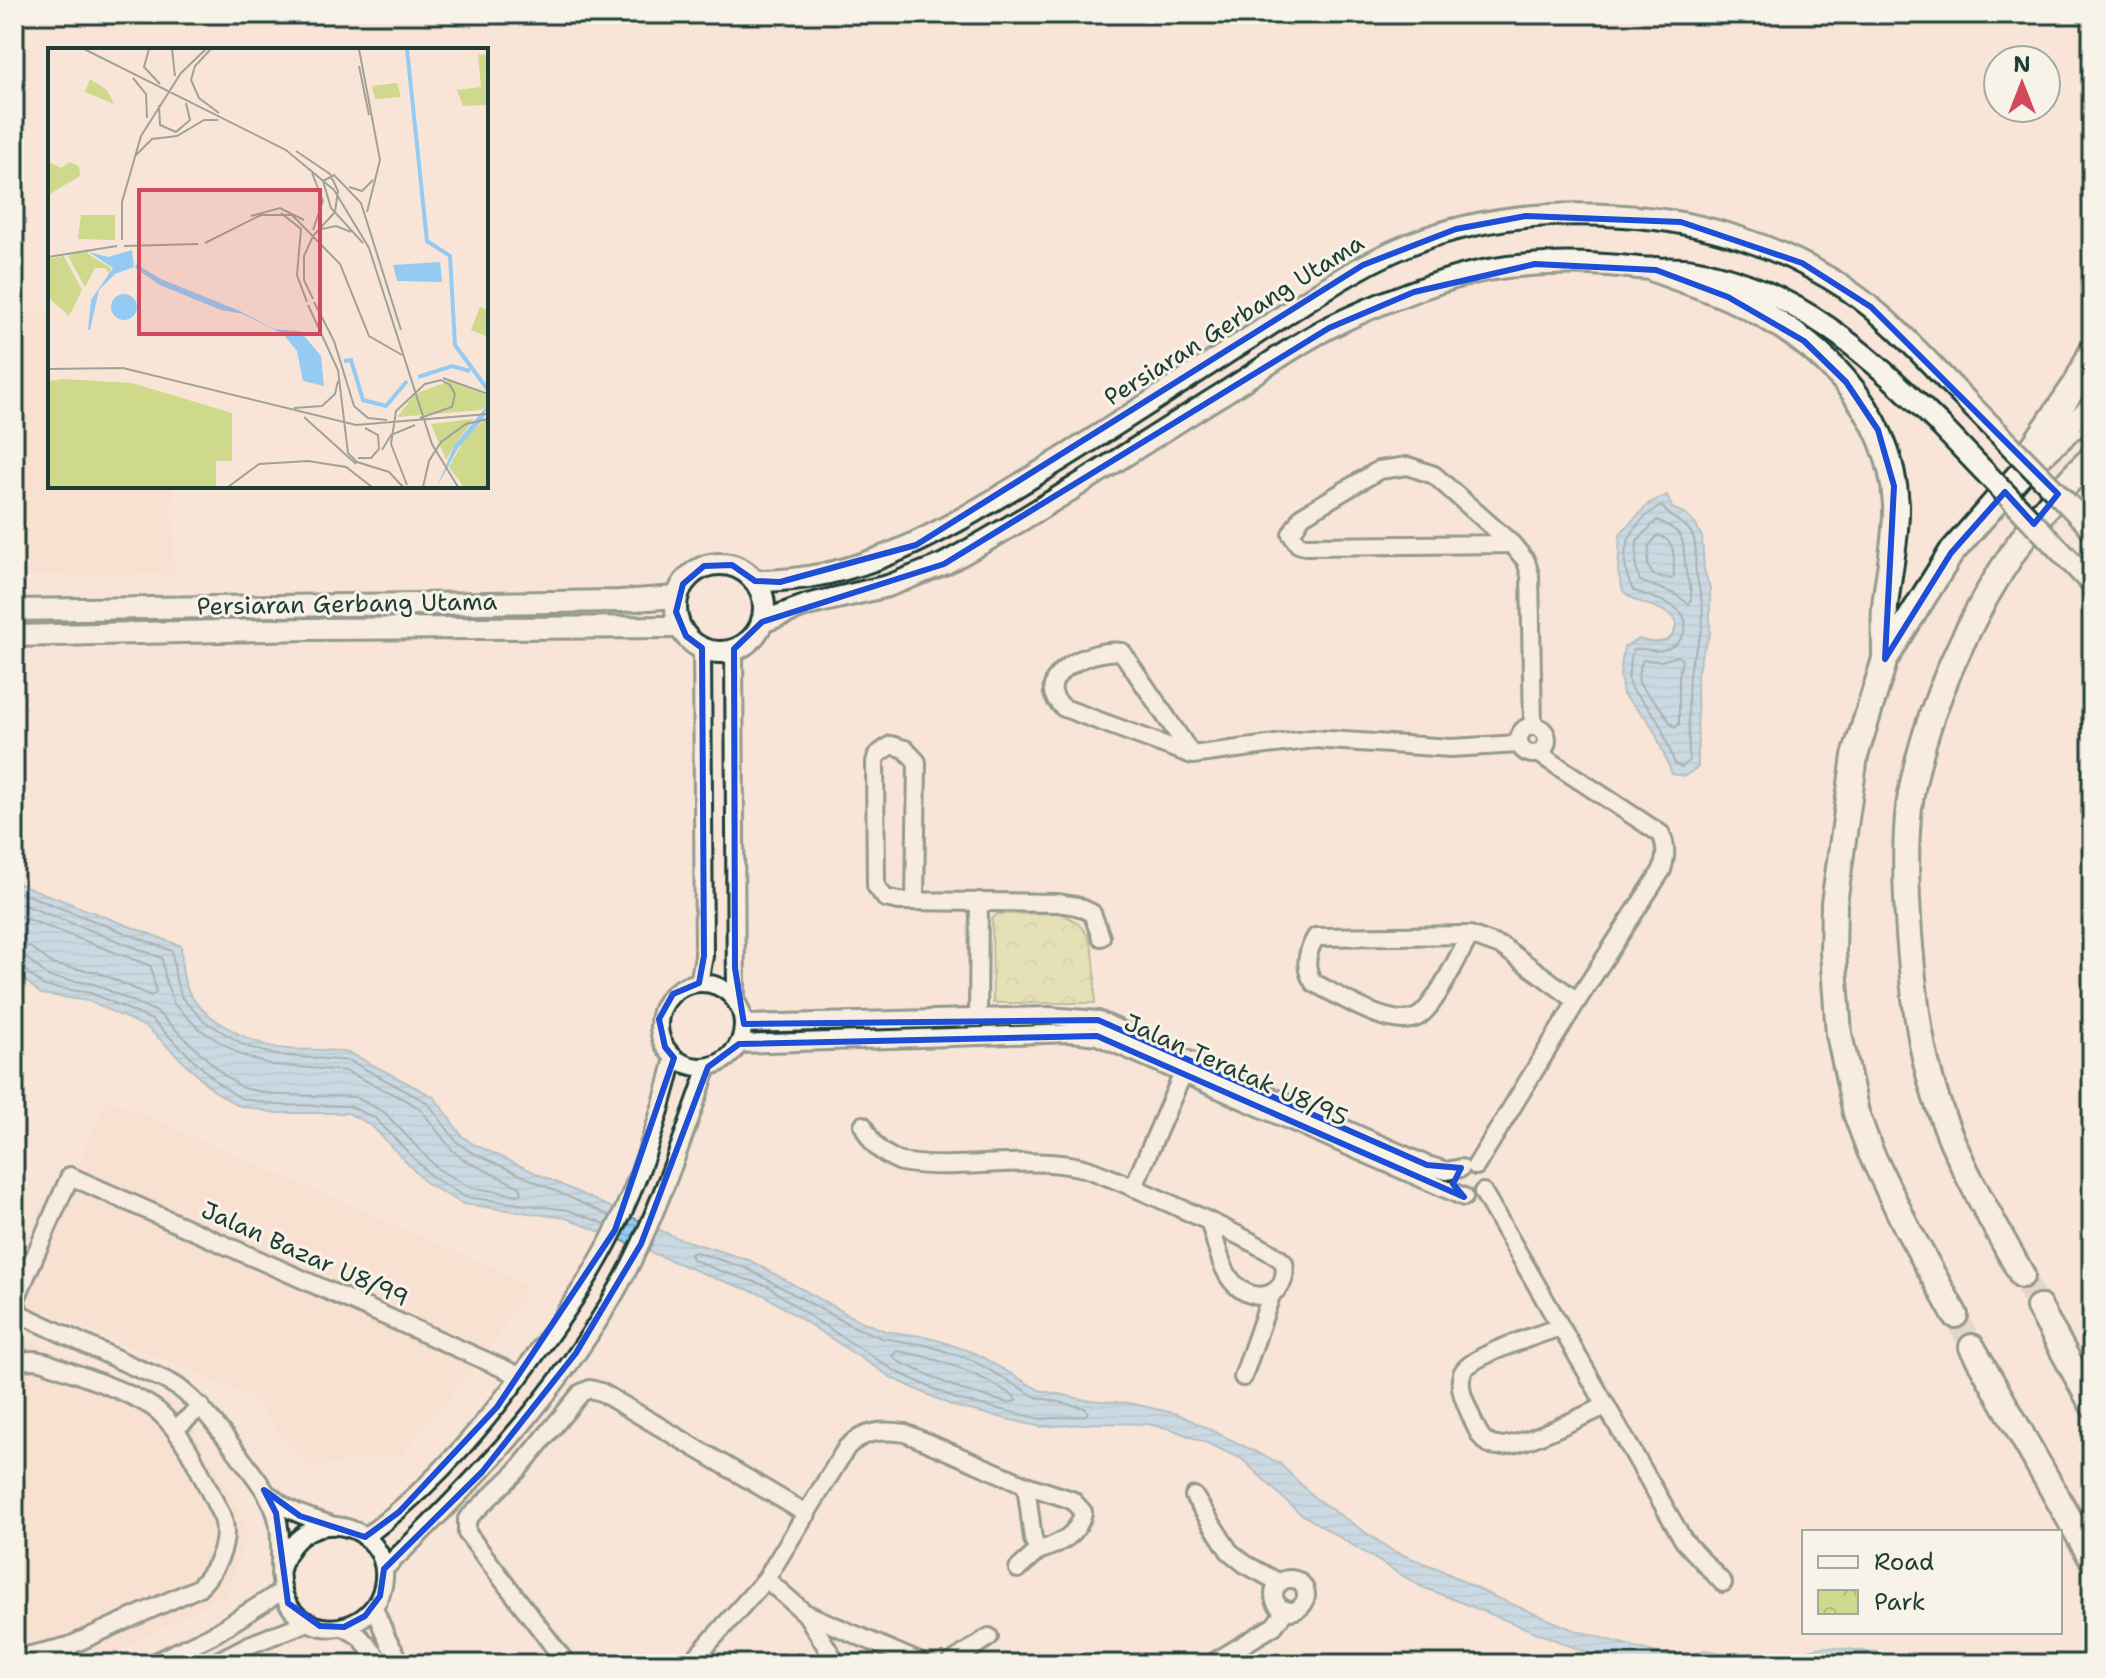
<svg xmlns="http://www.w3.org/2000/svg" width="2106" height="1678" viewBox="0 0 2106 1678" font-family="'Shantell Sans',sans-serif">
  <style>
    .built { fill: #f9dbcb }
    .park { fill: url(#park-crowns); stroke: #768b60; stroke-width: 2 }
    .water { fill: url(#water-rules); stroke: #6692a7; stroke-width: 2 }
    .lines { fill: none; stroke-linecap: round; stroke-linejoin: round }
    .shore { stroke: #4e7580; stroke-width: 2 }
    .highway-tunnel { stroke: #cdc3b6; stroke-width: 24; stroke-dasharray: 24 12; stroke-linecap: butt }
    .minor-casing { stroke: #1f3d34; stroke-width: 22 }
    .major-casing { stroke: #1f3d34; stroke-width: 26 }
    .highway-casing { stroke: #1f3d34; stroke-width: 30 }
    .minor { stroke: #f7f3e8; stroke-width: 16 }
    .major { stroke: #f7f3e8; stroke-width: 20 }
    .highway { stroke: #f7f3e8; stroke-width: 24 }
    .major-bridge-casing { stroke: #1f3d34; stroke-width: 26; stroke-linecap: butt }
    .major-bridge { stroke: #f7f3e8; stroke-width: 20 }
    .marked { fill: none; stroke: #1d4ed8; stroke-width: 6; stroke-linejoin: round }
    .labels { text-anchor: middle; stroke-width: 6; stroke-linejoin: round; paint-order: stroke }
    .street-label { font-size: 24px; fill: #1f3d34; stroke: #f7f3e8 }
    .inset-river { fill: none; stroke: #95caf3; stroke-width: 4 }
    .inset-road { fill: none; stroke: #a1a296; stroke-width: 2 }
    .view { fill: #d1495b; fill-opacity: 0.15; stroke: #d1495b; stroke-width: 4 }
    .inset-edge { fill: none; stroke: #1f3d34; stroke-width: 4 }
  </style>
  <defs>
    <pattern id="park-crowns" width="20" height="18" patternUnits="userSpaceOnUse" patternTransform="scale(2)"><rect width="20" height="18" fill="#ced98c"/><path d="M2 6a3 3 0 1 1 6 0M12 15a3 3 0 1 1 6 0" fill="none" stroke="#b0bb79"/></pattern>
    <pattern id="water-rules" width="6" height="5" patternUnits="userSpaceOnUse" patternTransform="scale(2)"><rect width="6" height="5" fill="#95caf3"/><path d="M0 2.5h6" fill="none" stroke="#80aed1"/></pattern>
  </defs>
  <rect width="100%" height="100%" fill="#f8e5d7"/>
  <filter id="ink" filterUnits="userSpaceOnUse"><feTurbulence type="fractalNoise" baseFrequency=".0125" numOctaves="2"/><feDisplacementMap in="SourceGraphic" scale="16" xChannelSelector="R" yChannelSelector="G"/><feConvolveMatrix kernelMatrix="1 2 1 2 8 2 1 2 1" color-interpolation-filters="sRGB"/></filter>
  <g filter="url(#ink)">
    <g class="built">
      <path d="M50,309v177h122l2,88 -160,2v-263z"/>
      <path d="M106,1098l395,173 24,14 -1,11 -38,58 -84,101 -89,12 -12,-7 -53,-65 -228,-94z"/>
      <path d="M14,1334l168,73 66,121 -20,66 -135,70h-79z"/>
    </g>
    <path class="park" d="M1058,913c43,13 36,53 37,90h-102l-1,-84 5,-5z"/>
    <g class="water">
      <path d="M1667,495l5,13 12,5 12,12 6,12 2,33 6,18v46l-8,19 -5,22 1,92 -13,9 -13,-2 -16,-39 -8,-15 -25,-25 -3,-20 4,-28 15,-8c18,6 38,5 37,-19 -15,-16 -37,-13 -53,-29l-5,-19 2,-38 29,-31z"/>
      <path d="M14,882l167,64c1,15 0,34 9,48 14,25 61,49 88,54 25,4 50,-1 74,6l82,43 28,39 11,8 204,94 72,22 107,59 29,12 43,6 47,16 64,37 47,10 43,3 49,11 101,49 36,35 78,53 46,18 51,26 84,35 108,30 22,-10 54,9 66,-12 53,5 10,12h-266l-48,-17 -153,-61 -122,-74 -56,-53 -33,-15 -38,-15 -24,-5 -48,-1 -58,4 -88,-21 -61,-28 -128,-83 -47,-16 -151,-61 -103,-14 -37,-21 -55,-58 -23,-12h-72l-39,-8 -24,-15 -65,-62 -59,-27 -48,-7 -27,-23z"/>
    </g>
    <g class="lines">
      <g class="shore">
        <path d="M1659,507h4c7,13 24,15 30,29 5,12 1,25 3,37 4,19 10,41 5,61 -4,14 -11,26 -12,41 -2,28 0,58 0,86l-7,6 -7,-3c-7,-16 -10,-33 -20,-48 -24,-33 -33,-19 -22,-66 10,-4 19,3 30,0 9,-2 16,-7 20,-15 14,-31 -33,-36 -50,-45 -17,-34 -6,-64 26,-83z"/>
        <path d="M1657,520c33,15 24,21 29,52 2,13 9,20 3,32l-14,-10 -35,-13 -4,-13 1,-27z"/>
        <path d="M1658,535c20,7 15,23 16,41l-3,3 -18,-4 -5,-9 1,-20z"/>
        <path d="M1678,656l4,4 -3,15v49l-4,4c-6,-6 -10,-15 -16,-22 -15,-17 -28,-20 -16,-46l18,1z"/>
        <path d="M14,890l158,61 4,29 6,18 22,23 42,25 29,9 75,6 78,42 28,38 13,10 141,65"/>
        <path d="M14,901l148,57 4,24 8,22 25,25 42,26 32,10 73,6 65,32 11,8 30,39 12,10 56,27 2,5 -4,3 -49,-8 -31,-18 -54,-57 -29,-15 -77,-2 -35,-7 -19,-13 -67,-63 -63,-28 -45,-7 -22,-19 -13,-2"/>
        <path d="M14,914l137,52 5,27 -5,3 -54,-24 -43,-7 -24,-18 -16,-3"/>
        <path d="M14,966l7,1 23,19 47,7 61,27 66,63 22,15 37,7 72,1 26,12 56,58 34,21 103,13 38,14"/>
        <path d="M695,1252l51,16 106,58 30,12 44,7 46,15 64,37 49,11 3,5 -4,3 -43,3 -85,-20 -61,-28 -87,-56 -40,-29 -48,-15 -28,-12 -2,-5z"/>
        <path d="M897,1351c44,7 80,22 117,45l2,5 -8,2 -49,-14 -59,-27 -8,-6z"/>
        <path d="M1781,1664l44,-9 47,5 5,4"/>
      </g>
      <g class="highway-tunnel">
        <path d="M2022,1275l17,32"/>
        <path d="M1955,1315l17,32"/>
      </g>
      <g class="minor-casing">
        <g id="minor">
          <path d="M1512,544l-207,2 -7,-2 -7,-10 11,-18 77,-46 29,-4 26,9 78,69 14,17 4,14 3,151"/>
          <path d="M734,649l2,352"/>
          <circle cx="1533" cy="740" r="14"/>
          <path d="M1192,755l-70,-103c-29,-5 -96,25 -58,56l128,47 121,-16 138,9 68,-4"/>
          <path d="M915,901l2,-139 -12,-13 -14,-4 -14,10 -2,7 1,124 9,12 14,3 159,2 19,3 15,7 9,24"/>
          <path d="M1470,935c-11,19 -34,70 -51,81 -25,16 -80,-21 -105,-33 -11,-15 -7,-32 2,-46l154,-2 33,12 74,54"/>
          <circle cx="701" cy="1025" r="42"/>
          <path d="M699,983l5,-27 -2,-308"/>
          <path d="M978,1018l1,-117"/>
          <path d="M744,1024l305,-8 49,4 329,145 20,6 14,-3"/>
          <path d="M739,1044l333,-11 25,3 367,161"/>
          <path d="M863,1125c9,20 17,28 38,37 52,9 107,-4 159,2 10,1 21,3 30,6 30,11 180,75 194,93 5,30 -23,42 -45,25 -18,-13 -22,-44 -29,-64"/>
          <path d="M1476,1166l101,-165 85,-131c4,-14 5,-23 -1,-36l-123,-81"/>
          <path d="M1133,1188l54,-124"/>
          <path d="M1483,1192l201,349 39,42"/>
          <path d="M1560,1327c-19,7 -93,29 -98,47 -5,16 6,33 11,47 5,11 10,24 24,25 27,1 82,-29 109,-40"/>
          <path d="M14,1361l21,-1 10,2c27,11 94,32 114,50 30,27 45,71 64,106 7,25 -6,52 -25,70l-129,58 -55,13"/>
          <path d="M1243,1377l29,-84"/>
          <path d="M175,1429l26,-22"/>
          <path d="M271,1496c17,16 36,21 58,28"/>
          <path d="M1194,1496l35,55 16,13 35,19"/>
          <path d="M365,1537c73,-54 129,-123 181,-197 25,-35 49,-70 68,-109 27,-54 46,-115 60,-173"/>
          <path d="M384,1569c99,-95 199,-200 257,-326 26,-57 46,-117 67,-176"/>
          <path d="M1018,1569l20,-18"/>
          <path d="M280,1574c16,-78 116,-52 103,12 -8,39 -56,55 -86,29 -29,-27 -9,-71 -22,-104 -8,-21 -23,-38 -36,-56 -19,-24 -35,-48 -60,-67 -14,-10 -34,-16 -49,-23 -37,-17 -74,-34 -110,-51l-5,-13 55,-125 450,200"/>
          <path d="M766,1579l39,34 119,51"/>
          <circle cx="1290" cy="1595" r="16"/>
          <path d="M374,1608l14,33 14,23"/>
          <path d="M806,1614l31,50"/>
          <path d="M344,1627l15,9 25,28"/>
          <path d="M152,1664l62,-30 68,-43"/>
          <path d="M212,1664l37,-19 59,-23"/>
          <path d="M567,1664l-100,-131v-14l50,-48 64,-78 9,-4 11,3 206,122"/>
          <path d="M690,1664l76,-85 81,-132c18,-17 35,-17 58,-14l121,52 46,15 11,12c-4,23 -24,32 -45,39l-5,-12 -7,-54"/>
          <path d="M949,1664l40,-27"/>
          <path d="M1211,1664l63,-38 12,-16"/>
        </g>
      </g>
      <g class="major-casing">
        <g id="major">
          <circle cx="720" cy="608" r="44"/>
          <path d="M755,581c108,1 189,-51 277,-104 74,-45 146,-93 219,-140 57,-37 113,-78 178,-100 63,-21 129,-26 195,-21 80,5 158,30 224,74 43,29 79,71 115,107"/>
          <path d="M14,610l606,-9 57,-4"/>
          <path d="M762,622l45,-17 81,-19 56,-22c97,-52 189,-115 283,-173 34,-21 67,-46 103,-64 42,-21 112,-49 158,-57 51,-9 100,-8 150,-2 18,2 37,-1 55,2 101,17 176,84 246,154"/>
          <path d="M14,636l295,-7 371,-2"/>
        </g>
      </g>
      <g class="highway-casing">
        <g id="highway">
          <path d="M1656,270c24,9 50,17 74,28 85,38 161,108 166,207 1,34 -8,68 -11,102 -1,17 0,33 0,49"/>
          <path d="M2031,450l45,-66 16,-33"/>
          <path d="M2022,1275c-35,-64 -73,-126 -92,-197 -13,-48 -17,-95 -21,-144 -3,-42 -5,-85 0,-127 17,-118 95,-268 183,-349"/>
          <path d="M2039,1307l53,97"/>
          <path d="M1955,1315l-49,-89 -36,-75 -14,-38 -17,-79 -6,-82 1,-49 21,-147 30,-97 66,-106 72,-82 69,-62"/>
          <path d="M1972,1347l120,212"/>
        </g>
      </g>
      <use href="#minor" class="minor"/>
      <use href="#major" class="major"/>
      <use href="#highway" class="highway"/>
      <g class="major-bridge-casing">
        <g id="major-bridge">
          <path d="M1963,397l129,132"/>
          <path d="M1939,424l153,160"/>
        </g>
      </g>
      <use href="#major-bridge" class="major-bridge"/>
    </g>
  </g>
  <path d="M0 0H2106V1678H0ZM1526,216l155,6 121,41 69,44 187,187 -24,30 -29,-32 -54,61 -66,106 9,-173 -16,-56 -32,-48 -42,-41 -76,-44 -72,-27 -121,-6 -121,28 -85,36 -385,236 -182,58 -28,27 1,319 9,56 354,-4 329,145 34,3 -8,16 11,13 -367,-161 -358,8 -31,23 -67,177 -65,109 -94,119 -98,97 -4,27 -15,20 -21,11 -24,-1 -32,-23 -12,-90 -12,-23 36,26 65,21 34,-25 98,-105 118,-177 59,-172 -9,-11 -6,-28 14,-25 26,-11 5,-27 -2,-308 -16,-12 -10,-24 7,-28 21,-18 28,-1 23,16 25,1 136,-37 447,-280 93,-36z" fill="#f8e5d7" fill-opacity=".55" fill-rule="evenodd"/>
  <path class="marked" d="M1526,216l155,6 121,41 69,44 187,187 -24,30 -29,-32 -54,61 -66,106 9,-173 -16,-56 -32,-48 -42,-41 -76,-44 -72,-27 -121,-6 -121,28 -85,36 -385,236 -182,58 -28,27 1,319 9,56 354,-4 329,145 34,3 -8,16 11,13 -367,-161 -358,8 -31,23 -67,177 -65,109 -94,119 -98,97 -4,27 -15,20 -21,11 -24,-1 -32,-23 -12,-90 -12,-23 36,26 65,21 34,-25 98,-105 118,-177 59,-172 -9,-11 -6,-28 14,-25 26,-11 5,-27 -2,-308 -16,-12 -10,-24 7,-28 21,-18 28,-1 23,16 25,1 136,-37 447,-280 93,-36z"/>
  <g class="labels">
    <g class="street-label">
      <text transform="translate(1234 320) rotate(-32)" y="8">Persiaran Gerbang Utama</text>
      <text transform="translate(347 604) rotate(-1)" y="8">Persiaran Gerbang Utama</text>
      <text transform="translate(1236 1070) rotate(24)" y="8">Jalan Teratak U8/95</text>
      <text transform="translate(305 1254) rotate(24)" y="8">Jalan Bazar U8/99</text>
    </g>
  </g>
  <g transform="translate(48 48)">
    <rect width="440" height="440" fill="#f8e5d7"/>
    <path d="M440,6v51l-25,1 -6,-16 24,-3 -3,-32zM349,35l4,14 -26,2 -3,-13zM39,201l1,5 23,14 -2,6 -4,-6h-10l-10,19 -17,-31zM15,331l69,4 100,30v48h-16v26h-168v-106zM401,333l39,15v8l-7,6 -84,7 18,-23zM440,368v71h-24l-15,-20 16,-29zM426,371l-20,27 -8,14 -15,-36z" fill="#ced98c"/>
    <path d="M42,31l17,11 7,14 -29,-12zM0,114l13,6 9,-6 9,4 1,10 -32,19zM16,208l18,34 -13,26 -21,-19v-38zM432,259l8,3v27l-17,-7z" fill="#ced98c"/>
    <path d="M33,167h34v25l-37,-1z" fill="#ced98c"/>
    <path d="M84,202l2,17 -19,7 -16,16 -9,40h-2l3,-30 22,-32 -24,-16 19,5zM392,214l2,20 -45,-1 -4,-16zM88,216l25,15 79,32 34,18 26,2 21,25 3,30 -21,-5 -6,-30 -14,-17 -40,-20 -22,-4 -61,-25 -25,-17zM63 259a13 13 0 1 1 26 0a13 13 0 1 1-26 0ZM440,356l-5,15 -25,29 -21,39 17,-41z" fill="#95caf3"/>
    <path class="inset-river" d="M359,1l20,192 23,15 5,89 33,45M296,313l7,-1 12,40 23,6 21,-25M370,329l34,-11 18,5"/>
    <path class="inset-road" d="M36,1l202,101 48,40 35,58 63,196 26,43M47,1h37M101,1l-5,18 16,17M124,1l3,27M163,1l-16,17 -4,14 8,18 20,15M311,1l21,111 -13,52M311,18l10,49M85,30l13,16 1,24M111,57l1,20 16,7 14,-12 -4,-17M248,103l34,23 8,17 -3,21 -22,24 -9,20v24l9,19M86,109l18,-18 25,-3 27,-16h14M264,125l11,28 -10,29M275,133l11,-6 27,28 40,127M275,133l8,27 32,35M301,139l13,4 11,-11M233,165l20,16 -4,46 10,27M203,168l29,-8 24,12M274,181l14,-3 15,6M74,192v-38l19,-66 40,-63 25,-24M157,195l56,-28h31l48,49 29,72 33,19M76,198l74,-2M0,209l69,-11M266,254l20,39 20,65 14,12 19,2M260,257l30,65 10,83 9,9 32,10 14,15M0,321l75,-1 233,57 132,-11M395,330l45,16M246,360l28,-2 13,-12 3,-13M256,369l52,47M334,402l9,-15 24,-10M310,410h13l8,-9 -1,-14 -13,-7M359,437l-16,-41 5,-33 29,-27 16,-4 9,5 5,9 -3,13 -32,11M180,439l31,-23 49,-3 38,6 26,20M375,439l6,-26 12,-19 25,-18 22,-5"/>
    <path class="view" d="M91,142h181v144h-181z"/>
    <rect width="440" height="440" class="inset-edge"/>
  </g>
  <rect width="2106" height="1678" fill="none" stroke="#f7f3e8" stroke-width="48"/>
  <rect x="24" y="24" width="2058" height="1630" fill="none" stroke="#1f3d34" stroke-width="3" filter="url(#ink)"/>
  <rect x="1802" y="1530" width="260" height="104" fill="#f7f3e8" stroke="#a1aaa0" stroke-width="2"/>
  <rect x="1818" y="1556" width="40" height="12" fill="#f7f3e8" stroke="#a1aaa0" stroke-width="2"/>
  <text x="1874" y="1570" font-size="24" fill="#1f3d34">Road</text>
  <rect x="1818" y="1590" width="40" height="24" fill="url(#park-crowns)" stroke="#a1aaa0" stroke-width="2"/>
  <text x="1874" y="1610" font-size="24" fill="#1f3d34">Park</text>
  <g transform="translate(2022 84)"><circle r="38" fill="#f7f3e8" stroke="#a1aaa0" stroke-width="2"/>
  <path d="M0-6L14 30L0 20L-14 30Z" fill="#d1495b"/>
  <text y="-12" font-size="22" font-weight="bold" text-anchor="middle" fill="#1f3d34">N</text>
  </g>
</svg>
